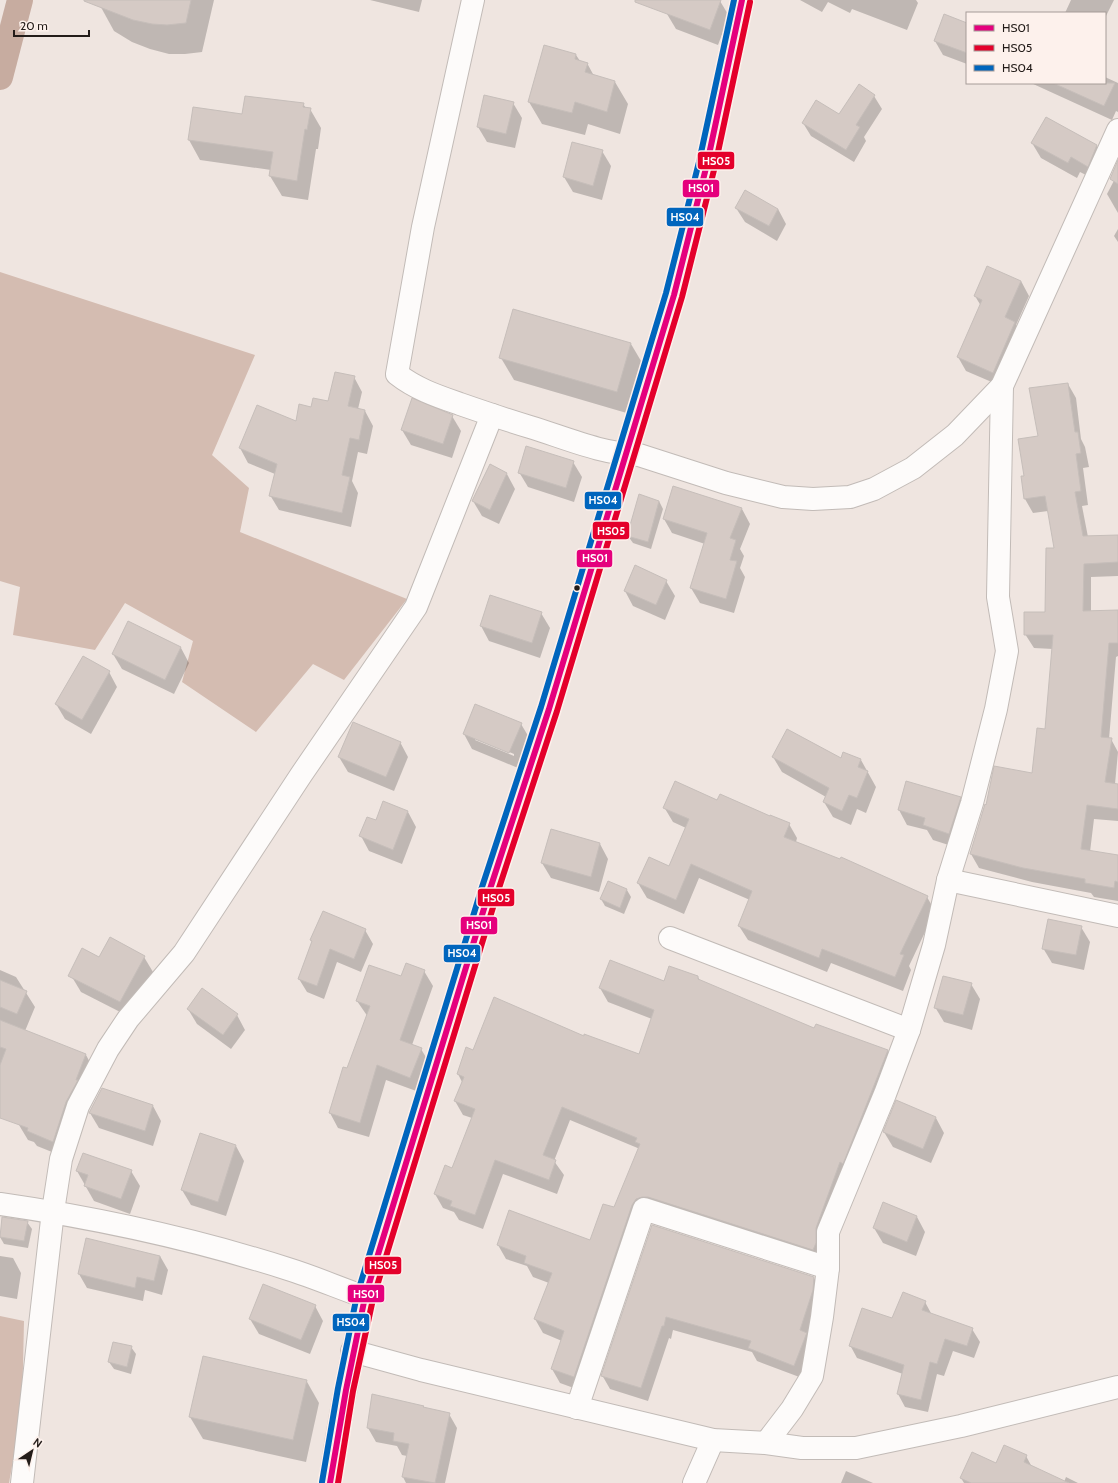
<svg xmlns="http://www.w3.org/2000/svg" width="1118" height="1483" viewBox="0 0 1118 1483" font-family="Cabin,sans-serif">
  <style>
    .forest { fill: #d4bcb1 }
    .shadow { fill: #0003; fill-rule: evenodd }
    .lines { fill: none; stroke-linecap: round; stroke-linejoin: round }
    .canal { stroke: #c7aca0; stroke-width: 26 }
    .building { fill: #d5cac5; stroke: #c6beba }
    .street-casing { stroke: #c2bbb7; stroke-width: 24 }
    .secondary-casing { stroke: #c2bbb7; stroke-width: 24 }
    .street { stroke: #fdfbfa; stroke-width: 22 }
    .secondary { stroke: #fdfbfa; stroke-width: 22 }
    .bus-1-casing { stroke: #fdf1ec; stroke-width: 9 }
    .bus-2-casing { stroke: #fdf1ec; stroke-width: 9 }
    .bus-3-casing { stroke: #fdf1ec; stroke-width: 9 }
    .bus-1 { stroke: #e5007d; stroke-width: 6 }
    .bus-2 { stroke: #e4002b; stroke-width: 6 }
    .bus-3 { stroke: #0065bd; stroke-width: 6 }
    .bus-dot { fill: #231c19; stroke: #fdf1ec; stroke-width: 1.5 }
    .line-badge { stroke: #fdf1ec; stroke-width: 1.5 }
    .badge-label { font-size: 11px; text-anchor: middle; font-weight: bold; fill: #fff }
  </style>
  <rect width="100%" height="100%" fill="#efe5e0"/>
  <g class="forest">
    <path d="M0,272l255,83 -43,100 37,33 -9,44 167,67 -63,81 -31,-16 -57,68 -74,-50 11,-41 -68,-38 -30,47 -82,-15 7,-48 -20,-6z"/>
    <path d="M0,1316l24,5 -2,89 -13,73h-9z"/>
  </g>
  <g class="shadow">
    <path d="M97,0h117l-12,52 -17,2h-16l-19,-5 -18,-7 -18,-11z"/>
    <path d="M370,0h52l-3,12z"/>
    <path d="M672,0l48,1 9,15 -11,29 -42,-16 -9,-15z"/>
    <path d="M800,0h116l2,3 -11,27 -55,-21 -2,4 -22,-11 -6,10z"/>
    <path d="M1071,0h43l-9,18v-5h-40z"/>
    <path d="M967,24v40l-24,-9 -8,-14z"/>
    <path d="M576,55l4,6 7,2 7,13 21,6 13,22 -8,30 -32,-10 -3,11 -43,-11 -13,-22z"/>
    <path d="M1105,77l13,6v29l-2,-1 -4,9 -81,-37h74z"/>
    <path d="M874,96l8,13 -18,28 2,4 -12,21 -43,-26 -8,-13 36,-7z"/>
    <path d="M513,103l9,15 -7,30 -28,-6 -9,-15z"/>
    <path d="M303,104l3,4 4,1 11,19 -3,21h-2l-8,51 -26,-4 -12,-20 1,-6 -71,-10 -11,-20 54,-25z"/>
    <path d="M1046,118l51,28 8,15 -9,19 -16,-8 -3,6 -36,-20 -9,-15z"/>
    <path d="M602,151l9,15 -9,34 -29,-8 -9,-15z"/>
    <path d="M1118,173v40l-11,-19z"/>
    <path d="M736,208l42,1 8,15 -9,17 -32,-19z"/>
    <path d="M1118,229v13l-4,-6z"/>
    <path d="M1021,281l8,15 -13,29 6,12 -21,49 -35,-15 -8,-14 23,-51 -6,-10z"/>
    <path d="M514,310l117,34 13,22 -14,48 -116,-34 -13,-22z"/>
    <path d="M354,377l8,15 -4,17 7,2 8,15 -6,28 -9,-2 -6,29 6,12 -7,34 -72,-17 -9,-15 5,-21 -27,-11 -8,-15 17,-42 39,16 16,-14 16,-6z"/>
    <path d="M1068,384l8,14 5,41 4,8 4,20 -6,1 5,37 -6,1 6,31 30,-1v40l-27,1v35l27,-1v45l-2,1 -7,82h2l7,13 -3,32 3,1v36l-24,-2 -4,33 28,4v45l-24,-4 -3,-4 -59,-11 -53,-14 -8,-14 14,-49 2,1 45,-32 14,-44 7,-81 -19,-1 -9,-14 20,-21 11,-64 -8,-38 -15,2 -8,-14v-23l14,-39z"/>
    <path d="M452,416l9,15 -9,27 -41,-13 -9,-15z"/>
    <path d="M573,462l9,15 -8,25 -46,-15 -9,-15z"/>
    <path d="M507,474l8,15 -16,35 -17,-8 -9,-15z"/>
    <path d="M674,487l68,22 8,15 -10,25 4,7 -4,12 5,9 -11,36 -34,-10 -9,-15 14,-44 -33,-11 -8,-14z"/>
    <path d="M659,501l4,8 -12,40 -18,-6 -5,-7z"/>
    <path d="M666,581l9,15 -10,24 -32,-14 -8,-15z"/>
    <path d="M541,613l9,15 -10,30 -51,-17 -8,-15z"/>
    <path d="M129,623l52,25 8,15 -15,31 -52,-25 -9,-15z"/>
    <path d="M109,672l8,15 -26,47 -26,-15 -9,-15z"/>
    <path d="M521,724l9,15 -12,29 -46,-19 -8,-15zM475,738l39,16v2l-39,-16z"/>
    <path d="M400,742l8,15 -14,34 -46,-19 -9,-15z"/>
    <path d="M844,753l17,7 15,27 -10,26 -9,-4 -6,16 -18,-8 -9,-15 2,-5 -44,-25 -9,-15 68,2z"/>
    <path d="M960,798l9,15 -11,35 -25,-8 -6,-10 -20,-5 -8,-15z"/>
    <path d="M384,802l24,10 8,15 -14,37 -33,-13 -8,-15 16,-14z"/>
    <path d="M718,802l71,22 8,14 -1,4 131,55 8,14 -26,55 2,4 -8,21 -72,-28 -4,9 -79,-32 -9,-14 11,-26 -51,-22 -15,36 -37,-16 -9,-15 32,-16 16,-39 -13,-6 -9,-15z"/>
    <path d="M551,830l49,14 8,15 -9,33 -48,-14 -9,-15z"/>
    <path d="M608,882l19,8 4,7 -7,17 -19,-8 -4,-7z"/>
    <path d="M1081,927l9,15 -6,28 -32,-7 -9,-15z"/>
    <path d="M365,930l8,14 -12,28 -24,-10 -13,37 -17,-7 -8,-13 13,-37 -1,-2z"/>
    <path d="M144,957l9,15 -25,44 -47,-24 -9,-15 28,-19z"/>
    <path d="M0,970l16,7 19,30 -10,24 61,24 8,15 -32,86 -25,-10 -3,-4 -6,-2 -9,-15 -16,-20 -3,14z"/>
    <path d="M424,971l9,15 -21,59 9,4 9,15 -11,28 -33,-12 -17,57 -31,-9 -8,-15 38,-96 -11,-16 45,-23z"/>
    <path d="M698,977l2,4 115,48 72,22 8,14 -72,193 -173,-48 -68,181 -22,-8 -8,-14 10,-28 -19,-8 -8,-14 14,-36 -16,-6 -6,-11 -21,-7 -8,-14 93,-4 23,-32 26,-60 -70,-29 -16,41 10,14 -7,19 -54,-20 -20,55 -24,-9 -5,-8 -11,-4 -8,-14 18,-25 19,-51 -9,-3 -8,-14 7,-19 -4,-8 15,-23 111,-14 55,18 13,-36 -44,-17 -8,-14 65,-6z"/>
    <path d="M971,984l9,15 -8,31 -28,-8 -9,-15z"/>
    <path d="M188,1009l49,6 8,15 -14,19 -34,-25z"/>
    <path d="M897,1101l39,17 8,15 -13,30 -38,-16 -9,-15z"/>
    <path d="M153,1106l8,15 -8,25 -54,-18 -9,-15z"/>
    <path d="M236,1146l8,15 -18,55 -35,-11 -9,-15z"/>
    <path d="M77,1171h54l9,15 -10,28 -36,-13z"/>
    <path d="M884,1203l33,14 8,15 -9,24 -33,-13 -9,-15z"/>
    <path d="M3,1218l24,4 5,7 -4,19 -24,-4 -4,-7z"/>
    <path d="M653,1226l161,52 7,13 -19,87 -45,-17 -5,-9 -79,-22 -2,9 -2,-1 -21,63 -38,-12 -8,-14z"/>
    <path d="M0,1256l13,2 8,15 -4,26 -17,-3z"/>
    <path d="M160,1256l8,14 -6,25 -17,-5 -2,11 -56,-13 -8,-14z"/>
    <path d="M925,1302l7,13 40,14 8,13 -6,16 -21,-7 -9,25 -7,-2 -9,38 -23,-5 -7,-13 5,-20 -46,-16 -7,-13z"/>
    <path d="M315,1306l8,15 -13,33 -51,-20 -9,-15z"/>
    <path d="M131,1347l5,7 -5,20 -17,-5 -5,-7z"/>
    <path d="M306,1380l13,23 -13,59 -103,-23 -13,-22z"/>
    <path d="M423,1407l1,2 25,5 8,14 -12,55h-39l-3,-6 4,-21 -5,-1 -5,-9 -21,-4 -8,-14z"/>
    <path d="M1026,1456l6,11 32,15 2,-5 12,6h-114l-3,-5 35,-13z"/>
    <path d="M846,1471l27,12h-32z"/>
  </g>
  <g class="lines">
    <path class="canal" d="M0,77l20,-77"/>
  </g>
  <g class="building">
    <path d="M84,0h107l-5,23 -19,2 -15,-1 -19,-4 -49,-19z"/>
    <path d="M635,0h86l-11,30 -75,-28z"/>
    <path d="M944,14l23,9v30l-33,-12z"/>
    <path d="M544,45l32,9 -1,5 13,4 -3,9 30,9 -8,31 -32,-10 -3,11 -44,-11z"/>
    <path d="M1053,83h62l-11,23z"/>
    <path d="M859,84l16,11 -19,30 4,2 -14,23 -44,-27 14,-23 23,14z"/>
    <path d="M484,95l30,7 -8,32 -29,-7z"/>
    <path d="M245,96l59,7 -1,4 8,1 -4,22 -2,-1 -8,52 -28,-5 4,-24 -85,-12 5,-33 49,7z"/>
    <path d="M1046,117l51,28 -9,22 -17,-10 -3,6 -37,-20z"/>
    <path d="M572,142l31,8 -10,36 -30,-9z"/>
    <path d="M1118,160v24l-8,-5z"/>
    <path d="M745,190l33,19 -9,17 -34,-18z"/>
    <path d="M987,266l34,15 -16,36 10,5 -22,51 -36,-16 25,-57 -8,-4z"/>
    <path d="M513,309l118,34 -14,49 -118,-34z"/>
    <path d="M335,372l20,4 -7,30 17,4 -6,30 -9,-2 -8,37 8,2 -8,36 -73,-17 8,-32 -38,-16 18,-43 39,16 3,-17 12,3 2,-9 15,3z"/>
    <path d="M1068,383l7,49h3l3,21 -5,1 5,37 -6,1 8,44 35,-1v27l-34,2 -1,47 35,-1v33h-9l-8,94 11,1 -7,44 13,2v25l-31,-4 -6,44 37,6v27l-3,-1 -1,7 -29,-5v-4l-62,-11 -53,-14 15,-50 1,1 8,-39 38,7 5,-45 8,1 8,-94h-29v-23h21l1,-64h8l-9,-52 -21,3 -3,-23h3l-6,-37 20,-3 -9,-48z"/>
    <path d="M412,398l41,17 -10,29 -42,-14z"/>
    <path d="M526,446l48,15 -8,27 -48,-15z"/>
    <path d="M490,464l17,9 -17,37 -18,-9z"/>
    <path d="M673,486l69,22 -12,30 6,2 -6,20 7,1 -11,38 -36,-11 17,-55 -44,-14z"/>
    <path d="M639,494l20,7 -11,41 -21,-6z"/>
    <path d="M635,565l32,15 -11,25 -32,-14z"/>
    <path d="M490,595l52,17 -10,31 -52,-17z"/>
    <path d="M128,621l53,26 -16,33 -53,-26z"/>
    <path d="M83,656l27,15 -28,49 -27,-16z"/>
    <path d="M475,704l47,19 -13,30 -46,-19z"/>
    <path d="M353,722l48,20 -15,35 -48,-20z"/>
    <path d="M787,729l54,29 2,-6 18,7 -3,8 10,4 -11,27 -8,-3 -7,16 -19,-9 6,-14 -57,-31z"/>
    <path d="M675,781l42,19 3,-6 50,22v-1l20,8 -6,14 56,22 1,-2 87,39 -28,58 4,1 -9,22 -73,-28 -3,9 -81,-32 14,-35 -61,-27 -15,36 -39,-17 12,-26 20,9 20,-47 -26,-11z"/>
    <path d="M906,781l55,16 -12,37 -26,-9 2,-7 -27,-8z"/>
    <path d="M383,801l25,10 -15,39 -34,-14 8,-19 9,3z"/>
    <path d="M551,829l49,14 -9,34 -50,-14z"/>
    <path d="M608,881l19,8 -7,19 -20,-9z"/>
    <path d="M323,911l43,18 -12,30 -24,-10 -13,37 -19,-7 14,-38 -2,-1z"/>
    <path d="M1048,919l34,7 -6,29 -34,-6z"/>
    <path d="M110,937l35,19 -25,46 -52,-26 14,-28 17,9z"/>
    <path d="M610,960l54,21 5,-15 29,10v3l116,49 2,-4 72,26 -45,114 -3,-2 -24,66v15l-3,7 -165,-53h-6l-6,2 -4,6 -58,172 -23,-8 13,-38 -30,-12 18,-46 -28,-10 2,-7 -29,-11 12,-35 81,30 13,-36 11,3 26,-63 -5,-2 2,-4 -75,-31 -19,48 13,5 -7,20 -54,-20 -20,55 -25,-9 2,-5 -18,-7 11,-29 7,3 23,-59 -21,-8 10,-24 -7,-3 9,-27 7,3 21,-53 90,39v-2l55,20 15,-44 -55,-22z"/>
    <path d="M406,963l19,7 -25,70 22,8 -12,30 -33,-13 -17,58 -31,-10 14,-46 4,1 23,-62 -14,-5 13,-36 32,11z"/>
    <path d="M943,976l29,7 -9,32 -29,-7z"/>
    <path d="M0,980l27,11 -10,23 -17,-7z"/>
    <path d="M202,988l36,26 -15,21 -36,-26z"/>
    <path d="M0,1020l86,34 -10,26h2l-12,22 -13,40 -26,-11 1,-3 -28,-10v-53l6,-16 -6,-2z"/>
    <path d="M102,1088l51,17 -8,26 -56,-18z"/>
    <path d="M896,1100l40,17 -13,32 -40,-17z"/>
    <path d="M200,1133l36,12 -18,57 -37,-12z"/>
    <path d="M83,1153l49,17 -11,29 -37,-13 4,-11 -12,-4z"/>
    <path d="M883,1202l34,14 -10,26 -34,-14z"/>
    <path d="M2,1217l26,4 -4,20 -24,-4z"/>
    <path d="M652,1225l162,52 -1,13 -13,40 7,3 -1,2 -12,31 -46,-18 3,-7 -85,-24 -2,9h-2l-21,62 -40,-12z"/>
    <path d="M86,1238l74,18 -6,25 -17,-4 -2,11 -57,-14z"/>
    <path d="M263,1284l53,21 -15,35 -52,-21z"/>
    <path d="M903,1292l23,9 -4,9 51,18 -6,18 -22,-7 -8,25 -7,-2 -9,38 -24,-6 7,-29 -55,-19 13,-38 30,10z"/>
    <path d="M113,1342l19,4 -5,21 -19,-5z"/>
    <path d="M203,1356l104,24 -14,60 -104,-23z"/>
    <path d="M372,1394l52,12 -1,1 27,6 -15,70 -33,-6 7,-33 -16,-3 1,-8 -27,-5z"/>
    <path d="M1004,1445l23,10 -3,7 45,21h-98l-11,-5 12,-26 24,11z"/>
  </g>
  <g class="lines">
    <g class="street-casing">
      <g id="street">
        <path d="M473,0l-50,227 -26,147c19,15 40,22 63,30 23,8 47,16 70,23 36,11 72,27 109,28l87,28 57,14 30,2 37,-2 24,-8 39,-21 42,-33 47,-49 116,-256"/>
        <path d="M948,880l170,36"/>
        <path d="M670,938l239,92"/>
        <path d="M0,1204c97,14 194,35 288,65 26,8 51,19 77,28"/>
        <path d="M577,1408l67,-199 184,59"/>
        <path d="M766,1443l26,-34 20,-33 10,-59 6,-49v-36l57,-138 24,-64 25,-85 14,-65 24,-77 24,-94 11,-58 -9,-54 4,-211"/>
        <path d="M22,1483l31,-272 8,-52 17,-53 30,-57 20,-30 56,-66 117,-178 115,-168 76,-192"/>
        <path d="M694,1483l19,-43"/>
      </g>
    </g>
    <g class="secondary-casing">
      <g id="secondary">
        <path d="M352,1351l69,19 292,70 53,3 36,5h54l105,-22 157,-39"/>
        <path d="M330,1483c9,-63 21,-124 35,-186l125,-408 59,-180 125,-414 33,-131 35,-164"/>
      </g>
    </g>
    <use href="#street" class="street"/>
    <use href="#secondary" class="secondary"/>
    <g class="bus-1-casing">
      <path id="bus-1" d="M330,1483l16,-93 19,-93 125,-408 59,-180 125,-414 33,-131 35,-164"/>
    </g>
    <g class="bus-2-casing">
      <path id="bus-2" d="M338,1483l15,-92 20,-92 125,-408 59,-180 125,-414 33,-131 35,-164"/>
    </g>
    <g class="bus-3-casing">
      <path id="bus-3" d="M322,1482l16,-94 19,-93 125,-408 59,-180 125,-414 33,-131 35,-162"/>
    </g>
    <use href="#bus-1" class="bus-1"/>
    <use href="#bus-2" class="bus-2"/>
    <use href="#bus-3" class="bus-3"/>
  </g>
  <circle class="bus-dot" cx="577" cy="588" r="3.5"/>
  <g class="line-badge">
    <rect x="697" y="151" width="38" height="19" rx="4" fill="#e4002b"/>
    <rect x="682" y="179" width="38" height="19" rx="4" fill="#e5007d"/>
    <rect x="666" y="207" width="38" height="20" rx="4" fill="#0065bd"/>
    <rect x="584" y="491" width="38" height="19" rx="4" fill="#0065bd"/>
    <rect x="592" y="521" width="38" height="19" rx="4" fill="#e4002b"/>
    <rect x="576" y="549" width="37" height="19" rx="4" fill="#e5007d"/>
    <rect x="477" y="888" width="38" height="19" rx="4" fill="#e4002b"/>
    <rect x="460" y="916" width="38" height="19" rx="4" fill="#e5007d"/>
    <rect x="443" y="944" width="38" height="19" rx="4" fill="#0065bd"/>
    <rect x="364" y="1256" width="38" height="19" rx="4" fill="#e4002b"/>
    <rect x="347" y="1284" width="38" height="19" rx="4" fill="#e5007d"/>
    <rect x="332" y="1313" width="38" height="19" rx="4" fill="#0065bd"/>
  </g>
  <g class="badge-label">
    <text x="716" y="165">HS05</text>
    <text x="701" y="192">HS01</text>
    <text x="685" y="221">HS04</text>
    <text x="603" y="504">HS04</text>
    <text x="611" y="535">HS05</text>
    <text x="595" y="562">HS01</text>
    <text x="496" y="902">HS05</text>
    <text x="479" y="929">HS01</text>
    <text x="462" y="957">HS04</text>
    <text x="383" y="1269">HS05</text>
    <text x="366" y="1298">HS01</text>
    <text x="351" y="1326">HS04</text>
  </g>
  <rect x="966" y="12" width="140" height="72" fill="#fdf1ec" stroke="#a69c98"/>
  <rect x="974" y="25" width="20" height="6" fill="#e5007d" stroke="#a69c98"/>
  <text x="1002" y="32" font-size="12" fill="#231c19">HS01</text>
  <rect x="974" y="45" width="20" height="6" fill="#e4002b" stroke="#a69c98"/>
  <text x="1002" y="52" font-size="12" fill="#231c19">HS05</text>
  <rect x="974" y="65" width="20" height="6" fill="#0065bd" stroke="#a69c98"/>
  <text x="1002" y="72" font-size="12" fill="#231c19">HS04</text>
  <g transform="translate(32 1451) rotate(35)" stroke="#fdf1ec" stroke-width="3" paint-order="stroke">
  <path d="M0-3L7 15L0 10L-7 15Z" fill="#231c19"/>
  <text y="-6" font-size="11" font-weight="bold" text-anchor="middle" fill="#231c19">N</text>
  </g>
  <path d="M14 30v6h75v-6" fill="none" stroke="#231c19" stroke-width="2"/>
  <text x="20" y="30" font-size="12" fill="#231c19" stroke="#fdf1ec" stroke-width="3" paint-order="stroke">20 m</text>
</svg>
